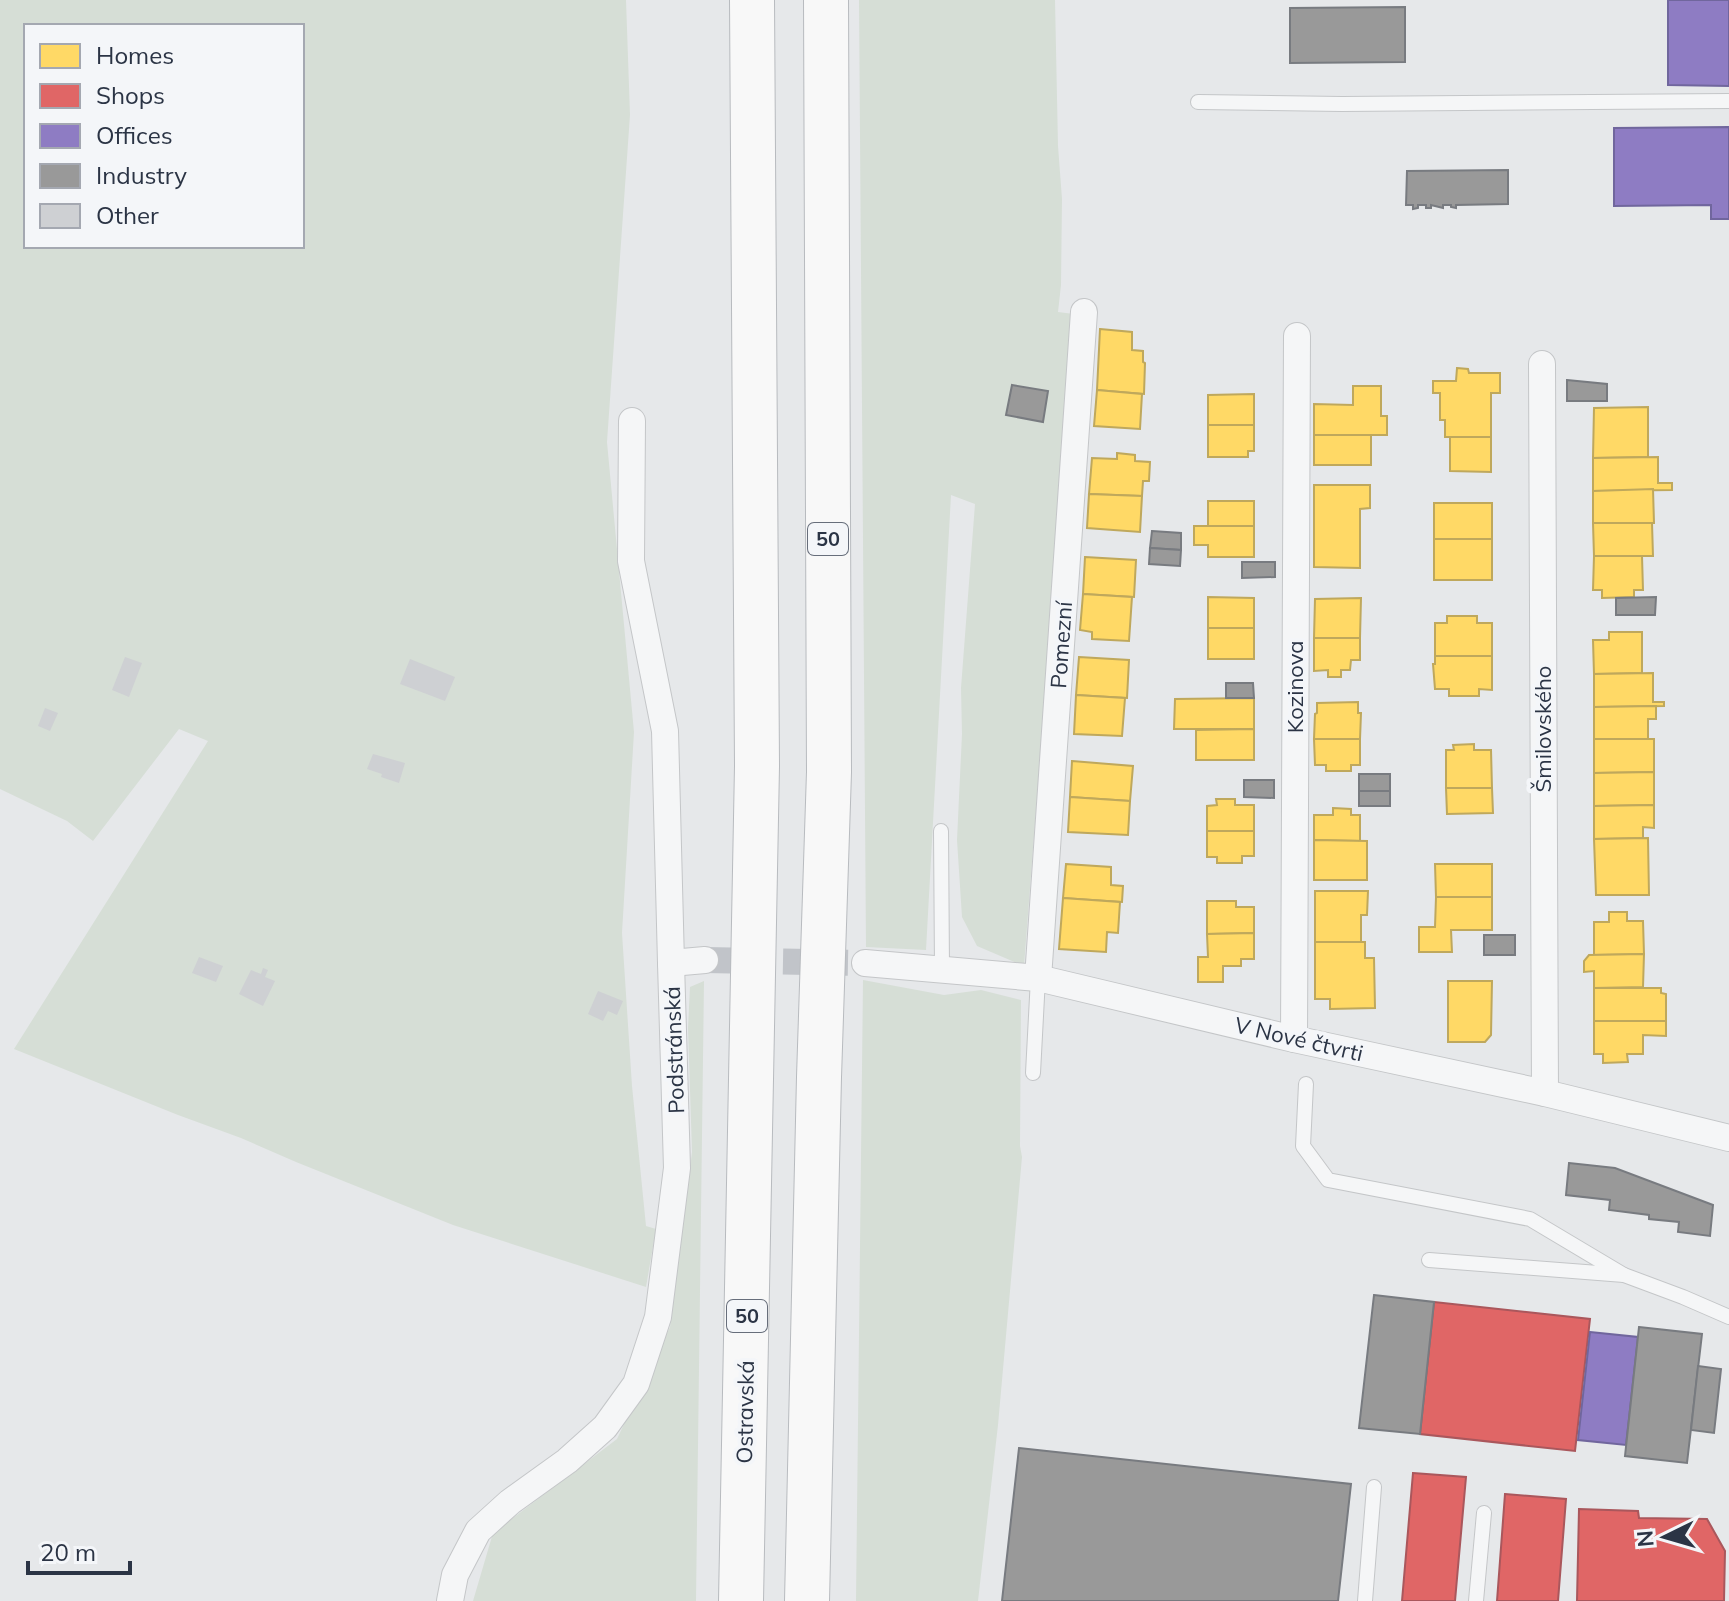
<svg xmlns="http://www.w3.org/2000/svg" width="1729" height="1601" viewBox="0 0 1729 1601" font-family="Mulish,sans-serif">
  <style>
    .green { fill: #d6ded6; fill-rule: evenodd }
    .homes { fill: #ffd966; stroke: #bfa85c; stroke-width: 2 }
    .shops { fill: #e06666; stroke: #aa575c; stroke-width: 2 }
    .offices { fill: #8e7cc3; stroke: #70669d; stroke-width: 2 }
    .industry { fill: #999; stroke: #787b80; stroke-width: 2 }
    .building { fill: #ced0d3 }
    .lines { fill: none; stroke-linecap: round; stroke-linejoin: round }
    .street-tunnel { stroke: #c1c4c9; stroke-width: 26; stroke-dasharray: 26 13; stroke-linecap: butt }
    .lane-casing { stroke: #c4c6c8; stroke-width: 16 }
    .street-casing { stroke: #c4c6c8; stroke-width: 28 }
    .highway-casing { stroke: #b8bbbf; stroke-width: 46 }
    .lane { stroke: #f5f6f7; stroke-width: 14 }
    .street { stroke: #f5f6f7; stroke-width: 26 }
    .highway { stroke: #f8f8f8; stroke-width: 44 }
    .labels { text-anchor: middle; stroke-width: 8; stroke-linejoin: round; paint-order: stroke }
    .shield { fill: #f4f6f9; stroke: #676e7b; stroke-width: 2 }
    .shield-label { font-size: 20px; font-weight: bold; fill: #2b3445 }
    .street-label { font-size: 22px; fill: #2b3445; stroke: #f4f6f9 }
  </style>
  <rect width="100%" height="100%" fill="#e6e8ea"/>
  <g class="green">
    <path d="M0,0h626l4,115 -23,327 27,290 -12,201 10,153 14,140 10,3 -10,58 -193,-62 -157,-63 -55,-24 -63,-23 -164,-66 194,-308 -29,-12 -86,112 -26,-20 -67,-32zM26,26h276v220h-276z"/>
    <path d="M859,0h196l3,146 4,53 -1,86 -3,27 16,2 -50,652 -47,-20 -15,-29 -5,-77 5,-106 -1,-46 14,-184 -24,-9 -25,455 -60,-3z"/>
    <path d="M863,980l81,15 37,-5 40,10 -1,146 2,11 -24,268 -20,176h-122z"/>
    <path d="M704,981l-8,620h-223l20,-68 124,-94 53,-112 22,-175 -4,-124 2,-41z"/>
  </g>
  <g class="homes">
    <path d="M1100,329l32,3v18l11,1v11l2,1 -1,31 -47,-4z"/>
    <path d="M1457,368l11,1 1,4h31v20h-9v44h-46v-17h-5v-27h-7v-12h23z"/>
    <path d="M1353,386h28v30h6v19h-73v-31l39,1z"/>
    <path d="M1097,390l45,4 -2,35 -46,-3z"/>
    <path d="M1254,394v31h-46v-30z"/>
    <path d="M1648,407v50l-55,1 1,-50z"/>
    <path d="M1208,425h46v26h-6v6h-40z"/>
    <rect x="1314" y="435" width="57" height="30"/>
    <path d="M1450,437h41v35l-41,-1z"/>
    <path d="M1117,453l18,2v6l15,1 -1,19h-6l-1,15 -53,-2 3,-36 25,1z"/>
    <path d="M1658,457v26h14v7l-79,1v-33z"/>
    <path d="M1314,485h56v23l-10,1v59l-46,-1z"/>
    <path d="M1653,489l1,34h-61v-32z"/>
    <path d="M1089,494l53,2 -2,36 -53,-4z"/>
    <path d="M1208,501h46v25l-46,1z"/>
    <rect x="1434" y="503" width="58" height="36"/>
    <path d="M1593,523h59l1,33h-59z"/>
    <path d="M1194,526h60v31h-46v-12h-14z"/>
    <rect x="1434" y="539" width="58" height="41"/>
    <path d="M1594,556h48l1,34h-9v7l-32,1v-8h-9z"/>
    <path d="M1085,557l51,3 -2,37 -51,-3z"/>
    <path d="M1083,594l49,3 -3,44 -37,-2v-7l-12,-2z"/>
    <path d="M1208,597l46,1v30h-46z"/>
    <path d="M1361,598l-1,40h-46l1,-39z"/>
    <path d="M1447,616h30v7h15v33h-57v-33h12z"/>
    <rect x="1208" y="628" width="46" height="31"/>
    <path d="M1609,632h33v41l-48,1 -1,-34h16z"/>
    <path d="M1314,638h46v22h-9l-1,10h-9v7h-13v-7l-14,1z"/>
    <path d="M1435,656h57v34l-13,-1v7h-30v-7h-14l-2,-25h2z"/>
    <path d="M1079,657l50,3 -2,38 -51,-3z"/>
    <path d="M1653,673v29h11v4l-70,1v-33z"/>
    <path d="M1076,695l49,3 -3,38 -48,-2z"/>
    <path d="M1254,698v31h-80l1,-30z"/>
    <path d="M1358,702v11h3l-1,26h-46l1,-25 2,-1v-10z"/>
    <path d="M1656,706v13h-8v20h-54v-32z"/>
    <path d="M1254,729v31h-58v-30z"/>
    <path d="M1314,739h46v26h-9v6h-25v-6h-11z"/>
    <path d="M1594,739h60v33l-60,1z"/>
    <path d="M1474,744v6h17l1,38h-46v-38h8l-1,-5z"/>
    <path d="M1072,761l61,5 -3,35 -60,-4z"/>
    <path d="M1654,772v33l-60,1v-33z"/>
    <path d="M1446,788h46l1,25 -46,1z"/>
    <path d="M1070,797l60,4 -2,34 -60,-3z"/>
    <path d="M1216,799h19v6h19v26h-47v-25l10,-1z"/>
    <path d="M1654,805v23l-11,-1v11l-49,1v-33z"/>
    <path d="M1333,808l18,1v6h9v26l-46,-1v-25h19z"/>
    <path d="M1207,831h47v25h-12v7h-25v-6h-10z"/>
    <path d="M1648,838l1,57h-53l-2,-56z"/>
    <path d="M1314,840l53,1v39h-53z"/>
    <path d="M1066,864l45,3v18l12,1 -1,16 -59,-4z"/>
    <path d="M1435,864h57v33h-56z"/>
    <path d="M1315,891h53l-1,24h-6v27h-46z"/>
    <path d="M1436,897h56v33h-41l1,22h-33v-25h16z"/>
    <path d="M1063,898l57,4 -2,31 -11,-1 -1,20 -47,-3z"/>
    <path d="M1207,901h29v6h18v26l-47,1z"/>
    <path d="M1609,912h18v9h16l1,33 -50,1v-33h15z"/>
    <path d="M1254,933v26h-13v7h-18v16h-25v-25h10l-1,-23z"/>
    <path d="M1315,942h50v16h9l1,50 -45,1v-10h-15z"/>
    <path d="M1644,954l-1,33 -49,1v-17l-10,1v-11l5,-6z"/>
    <path d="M1448,981h44l-1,54 -6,7h-37z"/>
    <path d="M1594,988h67v5l5,1v27h-72z"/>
    <path d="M1594,1021h72v15l-23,-1v19h-16l1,8 -25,1v-9h-9z"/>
  </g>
  <g class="shops">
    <path d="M1434,1302l156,17 -15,132 -155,-17z"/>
    <path d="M1413,1473l53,4 -11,124h-53z"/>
    <path d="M1505,1494l61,5 -8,102h-61z"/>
    <path d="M1579,1509l59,2 1,7 68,1 18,32 -1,50h-147z"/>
  </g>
  <g class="offices">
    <path d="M1668,0h61v86l-61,-1z"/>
    <path d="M1729,127v92h-18v-14l-97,1v-78z"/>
    <path d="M1590,1332l48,5 -12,108 -48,-5z"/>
  </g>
  <g class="industry">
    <path d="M1405,7v55l-115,1v-55z"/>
    <path d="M1508,170v34l-52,1v3l-5,-1v-2h-8v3l-12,-3v3h-5v-3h-8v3l-5,1v-4h-7l1,-34z"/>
    <path d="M1567,380l40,4v17h-40z"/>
    <path d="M1012,385l36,6 -5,31 -37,-7z"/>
    <path d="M1152,531l29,2v17l-31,-2z"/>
    <path d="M1150,548l31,2 -1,16 -31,-2z"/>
    <path d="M1242,562h33v15l-33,1z"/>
    <path d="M1656,597l-1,18h-39v-17z"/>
    <path d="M1226,683h27l1,15h-28z"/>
    <rect x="1359" y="774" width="31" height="17"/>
    <path d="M1244,780h30v18l-30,-1z"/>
    <rect x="1359" y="791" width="31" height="15"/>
    <rect x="1484" y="935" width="31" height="20"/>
    <path d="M1569,1163l46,5 98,37 -3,31 -32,-4 1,-10 -30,-3v-4l-40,-5 1,-10 -44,-5z"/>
    <path d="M1374,1295l60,7 -14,132 -61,-6z"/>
    <path d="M1639,1327l63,7 -15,129 -62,-7z"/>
    <path d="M1698,1366l23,3 -7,64 -23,-3z"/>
    <path d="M1019,1448l332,36 -13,117h-336z"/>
  </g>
  <g class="building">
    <path d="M125,657l17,6 -13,34 -17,-7z"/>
    <path d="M410,659l45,18 -10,24 -45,-17z"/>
    <path d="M45,708l13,5 -8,18 -12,-5z"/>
    <path d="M373,754l32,9 -6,20 -18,-6 1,-3 -15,-5z"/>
    <path d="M199,957l24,9 -7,16 -24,-9z"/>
    <path d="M263,968l5,2 -3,7 10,4 -12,25 -24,-12 12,-24 10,4z"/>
    <path d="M598,991l25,10 -6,14 -9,-4 -5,10 -15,-7z"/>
  </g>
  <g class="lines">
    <path class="street-tunnel" d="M705,960l160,3"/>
    <g class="lane-casing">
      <g id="lane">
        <path d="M1198,102l144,2 387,-3"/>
        <path d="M941,831l1,138"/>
        <path d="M1033,1073l5,-95"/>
        <path d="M1306,1084l-3,62 25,34 202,39 94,56"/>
        <path d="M1429,1260l195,15 59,22 46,20"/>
        <path d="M1365,1601l9,-114"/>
        <path d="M1476,1601l8,-88"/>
      </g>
    </g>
    <g class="street-casing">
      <g id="street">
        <path d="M1542,364l3,729"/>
        <path d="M671,963l34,-3"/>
        <path d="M865,963l173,15 256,61 251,54 184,45"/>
        <path d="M1038,978l46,-666"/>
        <path d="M1294,1039l3,-703"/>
        <path d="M450,1601l5,-26 23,-44 32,-29 57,-41 38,-34 31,-43 22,-67 19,-149 -6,-205 -6,-232 -34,-170 1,-140"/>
      </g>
    </g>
    <g class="highway-casing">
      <g id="highway">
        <path d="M741,1601l16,-835 -5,-766"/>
        <path d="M807,1601l12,-524 10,-305 -3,-772"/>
      </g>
    </g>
    <use href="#lane" class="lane"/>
    <use href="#street" class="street"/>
    <use href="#highway" class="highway"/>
  </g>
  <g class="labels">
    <g class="shield">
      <rect x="808" y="523" width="40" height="32" rx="6"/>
      <rect x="727" y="1300" width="40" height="32" rx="6"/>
    </g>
    <g class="shield-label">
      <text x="828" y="546">50</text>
      <text x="747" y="1323">50</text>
    </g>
    <g class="street-label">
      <text transform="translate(1061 645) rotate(-86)" y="8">Pomezní</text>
      <text transform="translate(1295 687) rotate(-90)" y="8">Kozinova</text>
      <text transform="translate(1543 729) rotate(-90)" y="8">Šmilovského</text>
      <text transform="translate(1299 1039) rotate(13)" y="8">V Nové čtvrti</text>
      <text transform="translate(674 1050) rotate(-92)" y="8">Podstránská</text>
      <text transform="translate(745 1412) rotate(-89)" y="8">Ostravská</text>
    </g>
  </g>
  <rect x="24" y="24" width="280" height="224" fill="#f4f6f9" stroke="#a4a8b1" stroke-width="2"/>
  <rect x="40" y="44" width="40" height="24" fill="#ffd966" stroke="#a4a8b1" stroke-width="2"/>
  <text x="96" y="64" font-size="24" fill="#2b3445">Homes</text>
  <rect x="40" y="84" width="40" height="24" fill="#e06666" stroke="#a4a8b1" stroke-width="2"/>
  <text x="96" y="104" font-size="24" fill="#2b3445">Shops</text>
  <rect x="40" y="124" width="40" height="24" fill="#8e7cc3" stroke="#a4a8b1" stroke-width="2"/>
  <text x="96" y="144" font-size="24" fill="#2b3445">Offices</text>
  <rect x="40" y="164" width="40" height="24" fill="#999999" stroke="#a4a8b1" stroke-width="2"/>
  <text x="96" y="184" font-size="24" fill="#2b3445">Industry</text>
  <rect x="40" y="204" width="40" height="24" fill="#ced0d3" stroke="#a4a8b1" stroke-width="2"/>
  <text x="96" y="224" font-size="24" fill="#2b3445">Other</text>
  <g transform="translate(1665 1537) rotate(265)" stroke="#f4f6f9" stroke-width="6" paint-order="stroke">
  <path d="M0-6L14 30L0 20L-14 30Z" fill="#2b3445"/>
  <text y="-12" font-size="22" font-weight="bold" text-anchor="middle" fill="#2b3445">N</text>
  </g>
  <path d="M28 1561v12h102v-12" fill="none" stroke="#2b3445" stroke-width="4"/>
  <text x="40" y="1561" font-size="24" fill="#2b3445" stroke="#f4f6f9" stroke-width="6" paint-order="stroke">20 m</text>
</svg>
